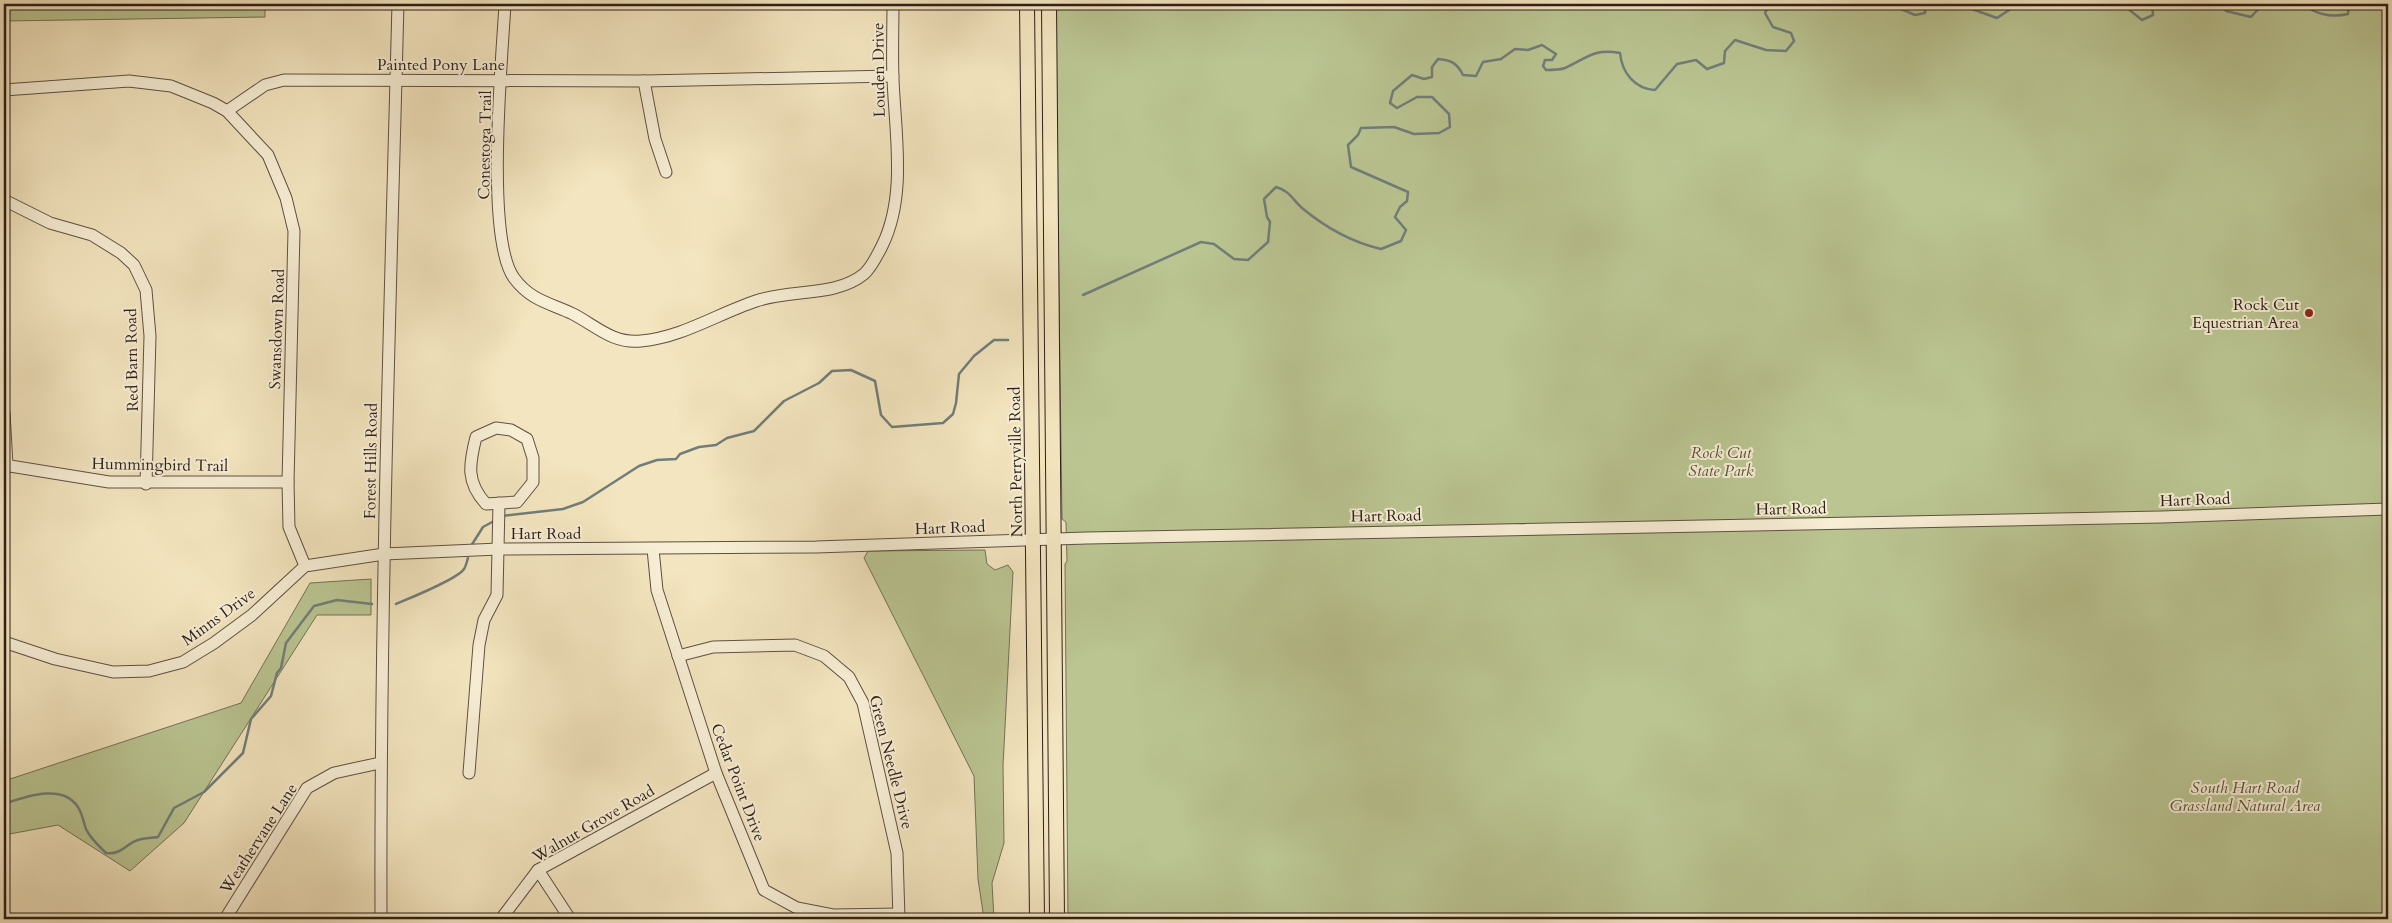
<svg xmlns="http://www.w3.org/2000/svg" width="2392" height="923" viewBox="0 0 2392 923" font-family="Cardo,serif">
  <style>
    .green { fill: #bac592; stroke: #737256 }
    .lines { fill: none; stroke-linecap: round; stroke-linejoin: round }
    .stream { stroke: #707e7a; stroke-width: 2.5 }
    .minor-casing { stroke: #5e5042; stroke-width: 13 }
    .major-casing { stroke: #2c1f19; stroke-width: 16 }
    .minor { stroke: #f7eed5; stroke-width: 11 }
    .major { stroke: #f3e5bf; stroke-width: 14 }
    .poi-dot { fill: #8f2418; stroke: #f7eed5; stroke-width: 2 }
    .labels { text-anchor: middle; stroke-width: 4; stroke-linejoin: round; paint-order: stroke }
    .street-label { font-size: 16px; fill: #2c1f19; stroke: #f7eed5 }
    .poi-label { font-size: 16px; fill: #2c1f19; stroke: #f7eed5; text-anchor: end }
    .park-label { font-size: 16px; font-style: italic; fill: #57513d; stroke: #f7eed5 }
  </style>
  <rect width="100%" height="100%" fill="#f3e5bf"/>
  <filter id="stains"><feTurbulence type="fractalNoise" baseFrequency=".004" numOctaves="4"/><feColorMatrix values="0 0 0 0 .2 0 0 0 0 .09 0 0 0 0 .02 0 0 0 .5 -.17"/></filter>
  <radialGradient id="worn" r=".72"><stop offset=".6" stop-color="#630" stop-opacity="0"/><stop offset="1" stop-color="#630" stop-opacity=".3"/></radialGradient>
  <g class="green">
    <path d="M4,4h261v13l-261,4z"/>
    <path d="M1055,4h1333v915h-1320l-3,-355 2,-3 -1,-39 -4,-3z"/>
    <path d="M985,550l2,14 8,6 13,-5 5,7 -10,194 1,77 -12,40 2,36h-10l-6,-40 -4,-103 -110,-218 4,-7z"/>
    <path d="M371,579v36h-54l-133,208 -54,48 -72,-46 -54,10v-54l237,-78 69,-120z"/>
  </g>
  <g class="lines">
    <g class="stream">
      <path d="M1901,4v5l14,6 10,-2 1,-9"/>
      <path d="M1969,4v4l28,10 12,-8v-6"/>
      <path d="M2122,4l20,16 11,-5 -1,-11"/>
      <path d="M2222,4l4,7 25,6 12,-13"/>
      <path d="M2300,4c18,10 29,14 48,10l1,-10"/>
      <path d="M1083,295l118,-53 13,2 20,15 14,1 20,-18 2,-20 -3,-5 -3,-18 12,-12c14,4 16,12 26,21 24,20 49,34 79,41l20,-8 5,-11 -11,-13 5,-10 7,-6 1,-9 -57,-25 -3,-22 10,-10 3,-7 33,-1 20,7 25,-1 11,-6 -1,-13 -17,-17h-15l-20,11 -7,-5 3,-12 19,-16 12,4 8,-2v-10l6,-8c13,1 19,4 25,16l13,1 7,-14 18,-3 14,-10 13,1 14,-5 14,9 -4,6h-7l-2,6 3,4c6,0 14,0 19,-2 22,-10 29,-20 55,-15 2,20 15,36 35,37l22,-26 19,-4 11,9 17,-6 1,-12 10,-11 31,10 20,1 8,-10 -3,-8 -18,-6 -8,-14 5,-9"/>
      <path d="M502,516l61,-7 20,-7 56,-36 18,-6 19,-1 4,-5 19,-7 17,-2 11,-7 27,-7 30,-30 35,-18 13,-12 19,-1 24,11 6,34 11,12 51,-4 10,-9 3,-11 3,-29 15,-18 20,-16h14"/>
      <path d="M471,546l12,-19 11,-6"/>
      <path d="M396,604c14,-6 62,-25 68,-35 2,-3 3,-8 4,-11"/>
      <path d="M4,804c23,-8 63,-22 76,7 3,6 4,13 6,18 4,9 13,17 20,24 16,2 19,-9 32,-13 6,-2 14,-2 20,-3l16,-29 30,-16 39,-39 8,-34 20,-23 6,-23 4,-5 5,-25 28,-37 23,-6 35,4"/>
    </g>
    <g class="minor-casing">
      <g id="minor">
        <path d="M505,4c-3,55 -20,234 9,274 17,23 36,25 59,36 23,12 40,30 68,27 42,-4 76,-27 115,-40 35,-12 80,-4 108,-27 7,-6 14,-20 18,-28 25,-50 13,-114 11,-167 -1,-25 0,-50 0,-75"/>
        <path d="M644,81l11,58 11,33"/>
        <path d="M4,90l125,-9 42,5 42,17 14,8 41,44 18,43 8,33 -6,251 1,45 16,39"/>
        <path d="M227,111l38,-26 19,-5 360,1 249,-5"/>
        <path d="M4,200l46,23 42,12 29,18 13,12 12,25 4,46 -4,148"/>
        <path d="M4,412l3,53"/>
        <path d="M496,428l15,2 16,9 6,19v24l-16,20 -31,2c-20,-22 -17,-39 -10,-67z"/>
        <path d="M4,465l105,17h179"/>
        <path d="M653,549l4,41 59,183 48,117 33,18 36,7 66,-1"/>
        <path d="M4,642l51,17 58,13 36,-1 34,-9 31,-19 38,-28 53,-49 79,-12 115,-5 317,-2 271,-9 1075,-21 226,-8"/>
        <path d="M678,656l35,-9 82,-2 29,11 25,21 14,26 34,150 2,66"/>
        <path d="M469,773l10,-128 5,-25 13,-25 2,-92"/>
        <path d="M538,870l32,49"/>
        <path d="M225,919l82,-131 27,-15 46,-10"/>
        <path d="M381,919c-1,-305 9,-610 17,-915"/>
        <path d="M501,919l37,-49 178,-97"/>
      </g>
    </g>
    <g class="major-casing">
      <g id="major">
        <path d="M1027,4l10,915"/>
        <path d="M1049,4l8,915"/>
      </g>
    </g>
    <use href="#minor" class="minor"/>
    <use href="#major" class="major"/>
  </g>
  <circle class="poi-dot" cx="2309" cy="313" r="5"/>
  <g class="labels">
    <g class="street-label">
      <text x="441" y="70">Painted Pony Lane</text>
      <text transform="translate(878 70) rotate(-91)" y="6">Louden Drive</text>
      <text transform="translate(484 145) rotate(-89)" y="6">Conestoga Trail</text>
      <text transform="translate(276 329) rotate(-88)" y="6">Swansdown Road</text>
      <text transform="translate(131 360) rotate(-91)" y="6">Red Barn Road</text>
      <text transform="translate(370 461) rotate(-89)" y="6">Forest Hills Road</text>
      <text transform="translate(1015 462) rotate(-91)" y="6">North Perryville Road</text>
      <text transform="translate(160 464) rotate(1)" y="6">Hummingbird Trail</text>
      <text transform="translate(2195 499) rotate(-2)" y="6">Hart Road</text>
      <text transform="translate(1791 508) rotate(-1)" y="6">Hart Road</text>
      <text transform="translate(1386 515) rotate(-1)" y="6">Hart Road</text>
      <text transform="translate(950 527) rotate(-2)" y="6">Hart Road</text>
      <text x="546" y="539">Hart Road</text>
      <text transform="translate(218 616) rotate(-36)" y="6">Minns Drive</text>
      <text transform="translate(892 762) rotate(76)" y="6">Green Needle Drive</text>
      <text transform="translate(739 782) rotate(69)" y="6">Cedar Point Drive</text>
      <text transform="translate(593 823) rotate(-30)" y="6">Walnut Grove Road</text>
      <text transform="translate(258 838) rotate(-57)" y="6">Weathervane Lane</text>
    </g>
    <g class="poi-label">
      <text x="2299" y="310">Rock Cut<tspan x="2299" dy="18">Equestrian Area</tspan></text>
    </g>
    <g class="park-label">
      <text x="1721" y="458">Rock Cut<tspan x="1721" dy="18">State Park</tspan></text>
      <text x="2245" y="793">South Hart Road<tspan x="2245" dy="18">Grassland Natural Area</tspan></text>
    </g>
  </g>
  <rect width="2392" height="923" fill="none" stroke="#f3e5bf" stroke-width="20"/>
  <rect x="5" y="5" width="2382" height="913" fill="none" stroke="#2c1f19" stroke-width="2.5"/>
  <rect x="10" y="10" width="2372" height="903" fill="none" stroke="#2c1f19"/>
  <rect width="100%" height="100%" filter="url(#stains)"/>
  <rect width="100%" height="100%" fill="url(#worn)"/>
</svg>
